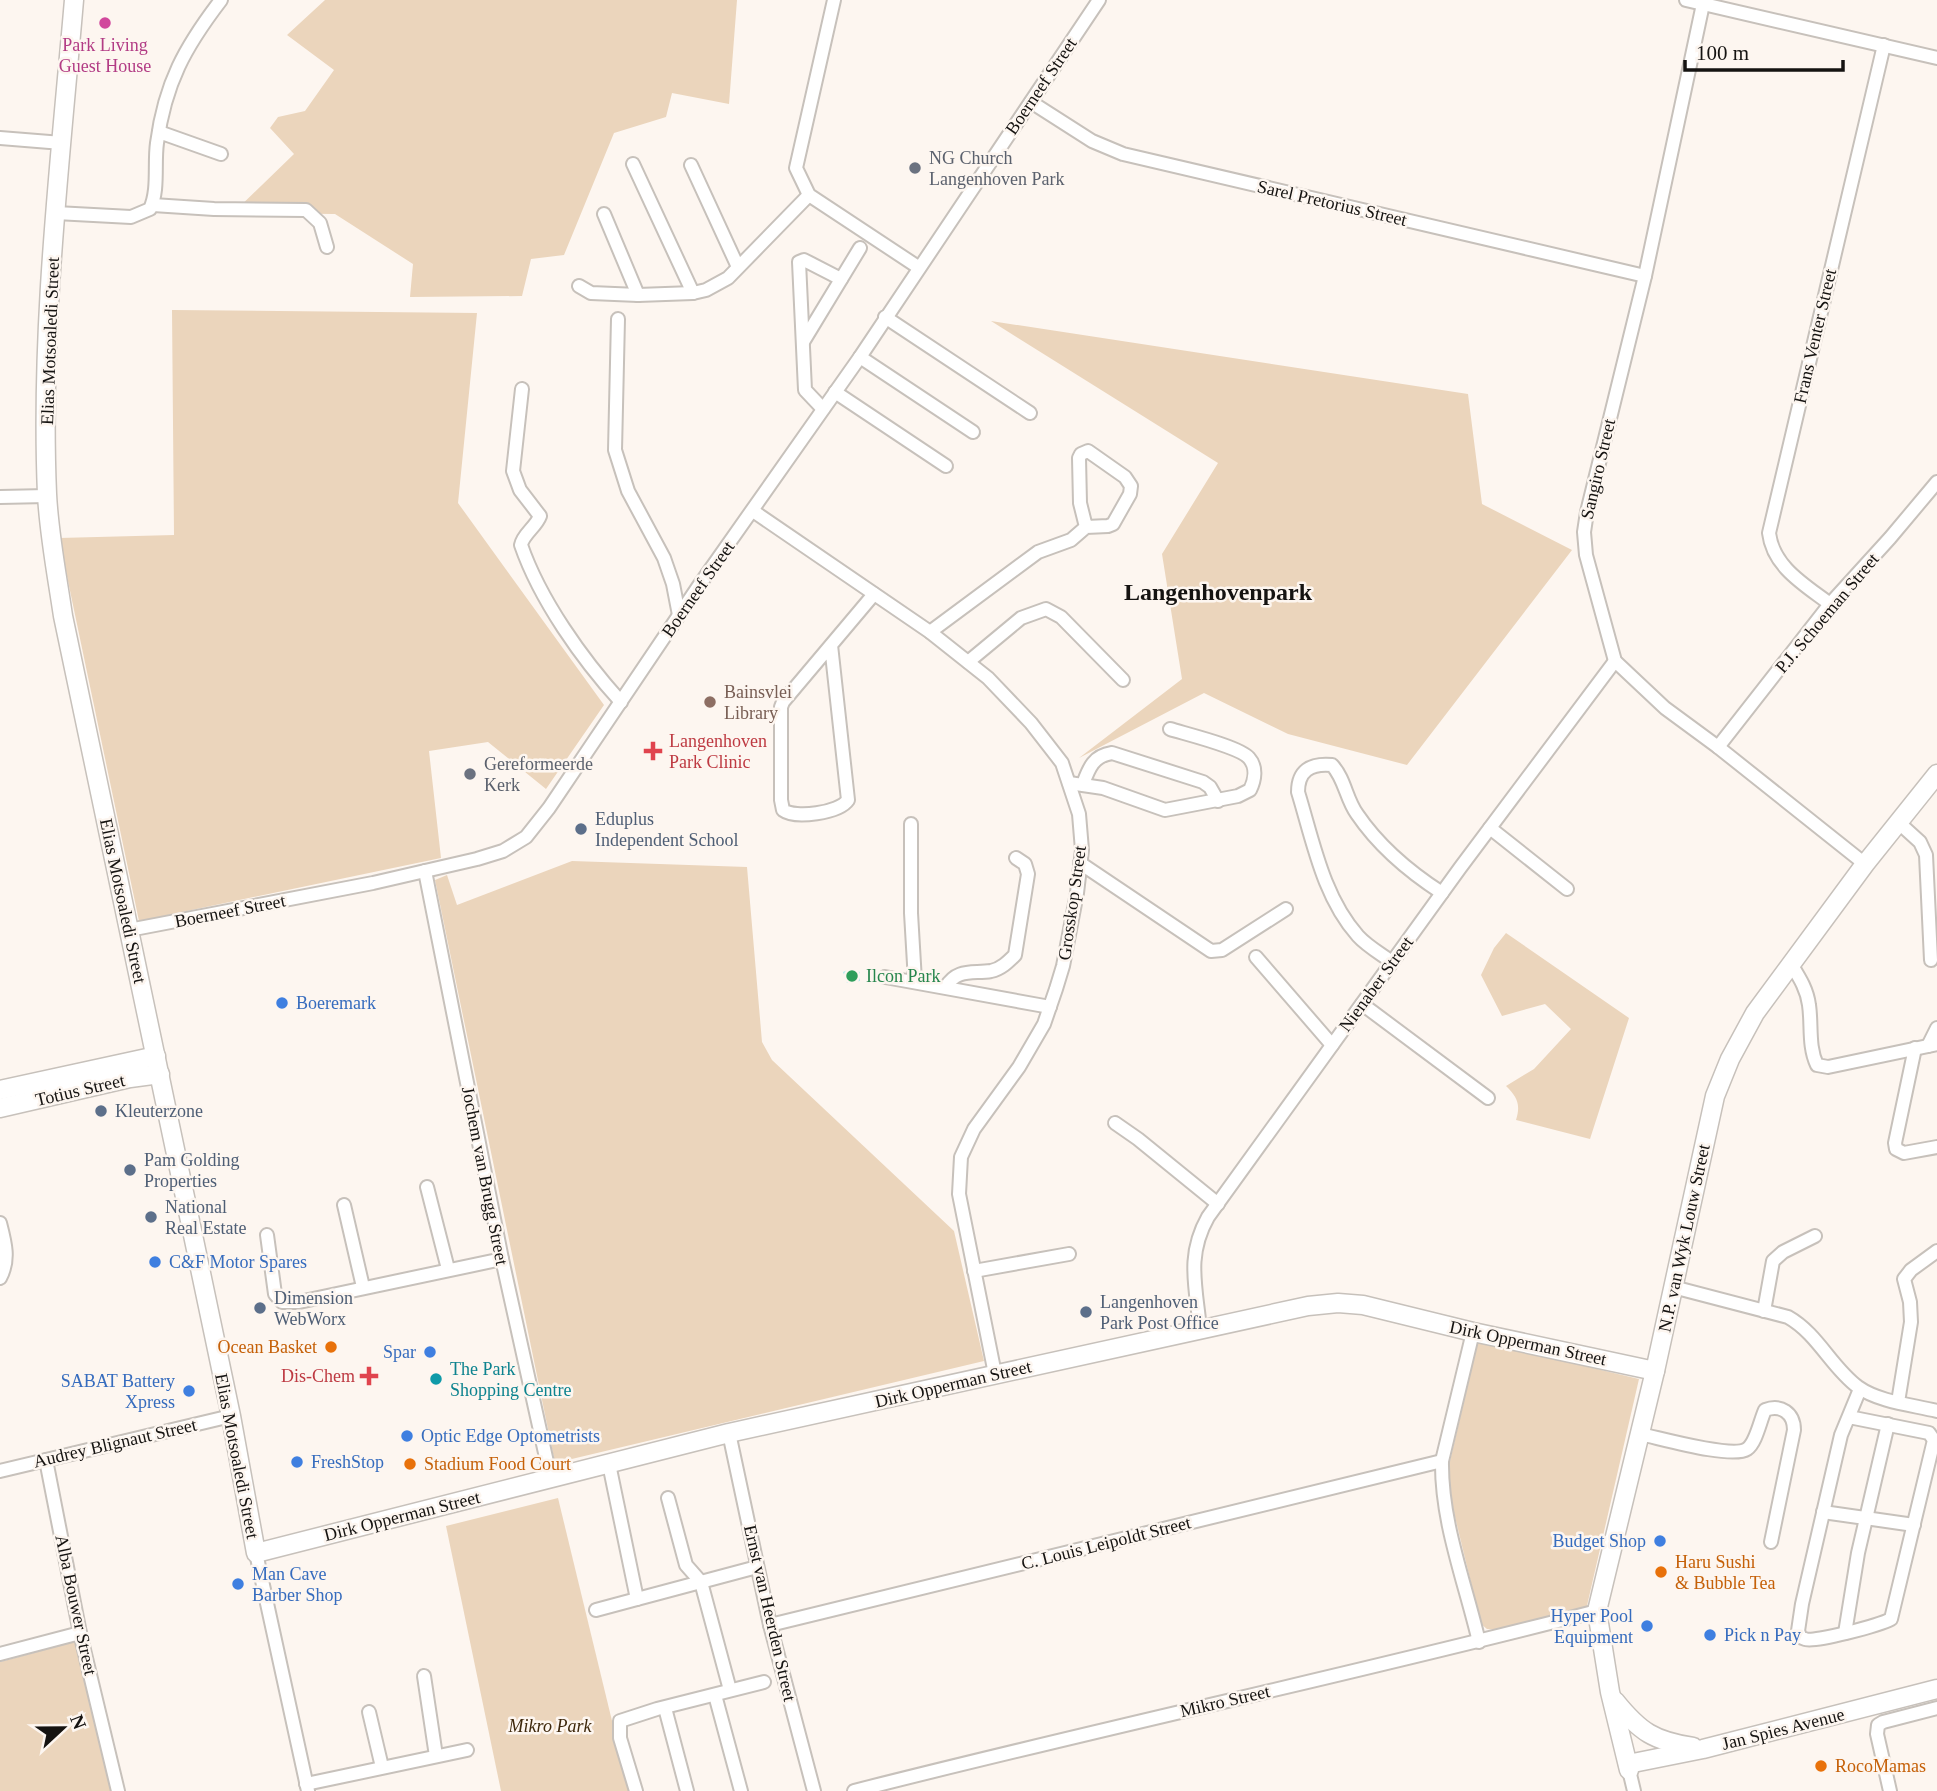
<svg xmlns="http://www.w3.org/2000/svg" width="1937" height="1791" viewBox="0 0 1937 1791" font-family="Georgia,serif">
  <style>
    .green { fill: #ebd5bc }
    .water { fill: #b3ebee }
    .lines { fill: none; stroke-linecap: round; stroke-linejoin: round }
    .street-casing { stroke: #c7c1bb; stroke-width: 16 }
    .secondary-casing { stroke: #c7c1bb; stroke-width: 21 }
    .street { stroke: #fff; stroke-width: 12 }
    .secondary { stroke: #fff; stroke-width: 18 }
    .hotel-dot { fill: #d1479c; stroke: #fdf6f0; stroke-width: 2.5 }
    .worship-dot { fill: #6b7280; stroke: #fdf6f0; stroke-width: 2.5 }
    .education-dot { fill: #8d6e63; stroke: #fdf6f0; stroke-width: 2.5 }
    .health-dot { fill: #e0444e; stroke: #fdf6f0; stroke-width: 2.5 }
    .service-dot { fill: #5c6f8a; stroke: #fdf6f0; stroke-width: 2.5 }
    .leisure-dot { fill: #2e9e5b; stroke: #fdf6f0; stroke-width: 2.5 }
    .shop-dot { fill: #3f7fe0; stroke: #fdf6f0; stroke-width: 2.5 }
    .food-dot { fill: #e8710a; stroke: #fdf6f0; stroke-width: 2.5 }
    .culture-dot { fill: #0f9aa8; stroke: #fdf6f0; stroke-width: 2.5 }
    .labels { text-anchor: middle; stroke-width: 5; stroke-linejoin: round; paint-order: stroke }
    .hotel-label { font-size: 18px; fill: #b23c85; stroke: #fdf6f0 }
    .street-label { font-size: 18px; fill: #151311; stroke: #fdf6f0 }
    .worship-label { font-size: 18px; fill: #5b616d; stroke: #fdf6f0; text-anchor: start }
    .education-label { font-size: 18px; fill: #785e54; stroke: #fdf6f0; text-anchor: start }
    .health-label { font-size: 18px; fill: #be3a42; stroke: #fdf6f0; text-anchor: start }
    .service-label { font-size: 18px; fill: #4e5e75; stroke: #fdf6f0; text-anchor: start }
    .leisure-label { font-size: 18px; fill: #27864d; stroke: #fdf6f0; text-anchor: start }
    .shop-label { font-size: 18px; fill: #366cbe; stroke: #fdf6f0; text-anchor: start }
    .food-label { font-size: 18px; fill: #c56008; stroke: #fdf6f0; text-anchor: start }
    .culture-label { font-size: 18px; fill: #0d838f; stroke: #fdf6f0; text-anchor: start }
    .park-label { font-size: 18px; font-style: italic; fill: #3e280c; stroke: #fdf6f0 }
    .district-label { font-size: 24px; font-weight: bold; fill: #151311; stroke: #fdf6f0 }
  </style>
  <rect width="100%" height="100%" fill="#fdf6f0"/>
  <g class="green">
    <path d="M325,0h412l-8,104 -57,-11 -6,24 -52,16 -50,122 -33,4 -9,37 -112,1 3,-33 -78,-50 -102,-1 61,-59 -24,-26 8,-11 27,-6 29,-41 -47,-35z"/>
    <path d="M172,310l305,3 -19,190 146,202 -58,84 -58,-47 -59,9 12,107 -302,63 -80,-383 115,-3z"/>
    <path d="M991,321l477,73 14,110 90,46 -165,215 -119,-31 -84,-41 -125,65 103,-79 -20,-125 56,-91z"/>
    <path d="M572,861l175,6 15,175 10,18 182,171 30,130 -429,102 -120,-583 12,-5 10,30z"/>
    <path d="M1506,933l123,85 -39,121 -74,-19c5,-16 1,-23 -10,-34l28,-17 37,-40 -26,-25 -43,12 -21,-41 13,-27z"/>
    <path d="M1478,1341l161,38 -53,231 -88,20 -11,-1 -6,-5 -33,-136 1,-23z"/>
    <path d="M558,1498l71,293h-128l-55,-265z"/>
    <path d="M81,1640l32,151h-113v-129z"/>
  </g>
  <path class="water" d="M850,969l10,3v9l-13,2 -4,-11z"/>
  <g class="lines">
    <g class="street-casing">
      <g id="street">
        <path d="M834,0l-38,168 13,27 109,72"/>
        <path d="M1686,0l251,58"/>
        <path d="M1703,4l-58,272 -58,236 -3,20 2,23 29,106 50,47 53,39 147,117"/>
        <path d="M1031,102l61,39 31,13 522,122"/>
        <path d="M159,132l62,22"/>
        <path d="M0,138l62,5"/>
        <path d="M633,164l60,129"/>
        <path d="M691,165l47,102"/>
        <path d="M153,205l61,4 92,1 14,13 7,24"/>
        <path d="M56,213l75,4 19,-8c9,-19 4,-45 7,-66 8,-60 28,-96 64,-143"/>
        <path d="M604,214l34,81"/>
        <path d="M579,286l12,7 47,2 55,-2 13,-3 22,-12 81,-83"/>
        <path d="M885,317l145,96"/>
        <path d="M618,319l-3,131 13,41 36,67 9,26 6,31"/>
        <path d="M803,342l57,-94"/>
        <path d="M860,357l113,75"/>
        <path d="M522,389l-9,82 7,19 20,26c-4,11 -17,18 -19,29 19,55 61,114 100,157"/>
        <path d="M835,392l111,74"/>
        <path d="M823,409l-18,-19 -6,-128 5,-2 37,19"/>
        <path d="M0,497l47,-1"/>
        <path d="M753,511l177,121 58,46 43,45 31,40 17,51 3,36 -5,43 -14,73 -7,23 -12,35 -25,43 -45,62 -13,28 -2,37 36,180"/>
        <path d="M1830,604c-25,-19 -57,-37 -61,-71l115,-488"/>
        <path d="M930,632l108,-80 33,-12 15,-13 22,-1 5,-2 17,-30 1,-8 -6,-9 -37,-26 -7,3 -2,4 1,45 6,24"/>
        <path d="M831,645l17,155c-9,13 -53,19 -65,10l-2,-10v-93l2,-5 91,-108"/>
        <path d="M968,662l53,-44 25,-9 15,8 62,63"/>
        <path d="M1718,747l112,-143 60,-66 47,-56"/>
        <path d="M1069,783l34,5 62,22 73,-14 12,-6c5,-10 7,-23 -1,-32 -9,-11 -63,-24 -79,-29"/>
        <path d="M1083,784c6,-16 10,-28 29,-31l91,29 7,5 8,14"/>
        <path d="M1898,822l22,20 6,13 5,105"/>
        <path d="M911,824v89l4,68"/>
        <path d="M1490,828l77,61"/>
        <path d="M1080,863l131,88 11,-1 64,-41"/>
        <path d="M425,871l77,388 49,221"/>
        <path d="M129,930l244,-47 104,-24 26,-8 23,-14 23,-29 149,-221 162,-230 239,-357"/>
        <path d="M1256,957l76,88"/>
        <path d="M1392,962c-11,-8 -25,-16 -34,-26 -35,-39 -45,-95 -60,-144 0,-21 12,-29 34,-27 13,14 14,34 25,49 21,31 54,59 85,79"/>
        <path d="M1791,964c8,13 16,25 18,41 3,20 -1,41 8,60l11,2 109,-23"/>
        <path d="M885,977l165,30"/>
        <path d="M946,987c11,-19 27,-13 45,-16 10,-2 17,-9 24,-16l13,-81 -3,-10 -9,-6"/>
        <path d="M1362,1004l126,94"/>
        <path d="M1928,1046l9,-18"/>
        <path d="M1915,1048l-20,95 1,6 8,4 33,-6"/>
        <path d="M1115,1123l23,16 80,65"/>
        <path d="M427,1187l21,82"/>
        <path d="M344,1205l19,82"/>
        <path d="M0,1223c5,19 10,37 0,55"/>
        <path d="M267,1235l8,59 7,8h17l203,-43"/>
        <path d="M974,1271l95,-17"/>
        <path d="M1673,1287l115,30c30,17 43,50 70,70 21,15 55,18 79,24"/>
        <path d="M1764,1311l9,-50 10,-9 32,-16"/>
        <path d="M1200,1329c-4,-43 -14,-73 8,-112l252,-349 155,-207"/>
        <path d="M1473,1332l-31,129c-1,61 23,121 37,181"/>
        <path d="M1898,1402l13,-80 -1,-20 -6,-23 7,-9 26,-19"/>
        <path d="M1849,1417l80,16 5,7 -43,179c-11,6 -77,24 -86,20 -5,-1 -5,-3 -7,-8l4,-27 39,-169 19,-46"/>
        <path d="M729,1433l41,192 44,166"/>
        <path d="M1640,1434c20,4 92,25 107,15 9,-6 13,-28 18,-39 16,-6 29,3 29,20l-23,112"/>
        <path d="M46,1460l34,173 38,158"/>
        <path d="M0,1471l231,-55"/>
        <path d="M668,1498l18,67 15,17 29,108"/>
        <path d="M1823,1512l91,13"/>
        <path d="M256,1553l52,238"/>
        <path d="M637,1599l120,-32"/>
        <path d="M596,1610l41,-11 -28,-135"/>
        <path d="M770,1625l672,-164"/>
        <path d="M1845,1633l13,-80 30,-129"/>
        <path d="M0,1654l80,-21"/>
        <path d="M424,1676l12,80"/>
        <path d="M715,1695l26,96"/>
        <path d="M665,1708l22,83"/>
        <path d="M369,1712l13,55"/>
        <path d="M1629,1770l5,21"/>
        <path d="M306,1784l161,-34"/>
        <path d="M636,1791l-16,-53v-17l37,-12 107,-27"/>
        <path d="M854,1791c247,-63 496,-116 743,-180"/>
        <path d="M1890,1791l-13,-57 1,-9 5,-3 54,-14"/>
      </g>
    </g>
    <g class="secondary-casing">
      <g id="secondary">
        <path d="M74,0c-14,164 -34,329 -27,494 2,41 10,81 16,122l168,800 25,137 473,-120 579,-127 30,-3 25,2 110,27 182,39"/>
        <path d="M0,1090l156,-34"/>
        <path d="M0,1108l130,-30 30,-4"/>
        <path d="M1615,1701c25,31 39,40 78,46"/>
        <path d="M1628,1764l75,-15 234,-60"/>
        <path d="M1629,1770l-19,-78 -13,-81 58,-240 60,-275 15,-37 25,-46 110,-149 72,-90"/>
      </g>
    </g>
    <use href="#street" class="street"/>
    <use href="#secondary" class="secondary"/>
  </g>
  <circle class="hotel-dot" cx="105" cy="23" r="7"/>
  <g class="worship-dot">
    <circle cx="915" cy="168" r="7"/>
    <circle cx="470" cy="774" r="7"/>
  </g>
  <circle class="education-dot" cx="710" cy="702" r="7"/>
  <g class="health-dot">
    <path d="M649.5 740.5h7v7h7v7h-7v7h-7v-7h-7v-7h7z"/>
    <path d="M365.5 1365.5h7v7h7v7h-7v7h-7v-7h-7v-7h7z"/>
  </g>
  <g class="service-dot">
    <circle cx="581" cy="829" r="7"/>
    <circle cx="101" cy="1111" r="7"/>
    <circle cx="130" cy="1170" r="7"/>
    <circle cx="151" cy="1217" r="7"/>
    <circle cx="260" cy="1308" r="7"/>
    <circle cx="1086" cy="1312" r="7"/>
  </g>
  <circle class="leisure-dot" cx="852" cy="976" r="7"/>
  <g class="shop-dot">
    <circle cx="282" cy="1003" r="7"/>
    <circle cx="155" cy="1262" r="7"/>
    <circle cx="430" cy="1352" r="7"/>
    <circle cx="189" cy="1391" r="7"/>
    <circle cx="407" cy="1436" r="7"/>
    <circle cx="297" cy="1462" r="7"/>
    <circle cx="1660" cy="1541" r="7"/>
    <circle cx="238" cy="1584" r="7"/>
    <circle cx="1647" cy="1626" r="7"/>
    <circle cx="1710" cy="1635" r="7"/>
  </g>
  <g class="food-dot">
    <circle cx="331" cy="1347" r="7"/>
    <circle cx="410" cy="1464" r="7"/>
    <circle cx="1661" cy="1572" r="7"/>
    <circle cx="1821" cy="1766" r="7"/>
  </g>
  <circle class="culture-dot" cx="436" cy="1379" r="7"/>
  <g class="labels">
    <g class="hotel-label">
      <text x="105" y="51">Park Living<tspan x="105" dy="21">Guest House</tspan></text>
    </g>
    <g class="street-label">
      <text transform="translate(1041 86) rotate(-56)" y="6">Boerneef Street</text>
      <text transform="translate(1332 203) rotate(13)" y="6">Sarel Pretorius Street</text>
      <text transform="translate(1815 336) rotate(-77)" y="6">Frans Venter Street</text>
      <text transform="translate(50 341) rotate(-88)" y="6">Elias Motsoaledi Street</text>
      <text transform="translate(1598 469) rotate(-77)" y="6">Sangiro Street</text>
      <text transform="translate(698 589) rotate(-55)" y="6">Boerneef Street</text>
      <text transform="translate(1827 613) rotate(-50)" y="6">P.J. Schoeman Street</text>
      <text transform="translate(123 901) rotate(78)" y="6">Elias Motsoaledi Street</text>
      <text transform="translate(1072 903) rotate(-82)" y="6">Grosskop Street</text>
      <text transform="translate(230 911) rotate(-11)" y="6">Boerneef Street</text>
      <text transform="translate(1376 984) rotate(-54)" y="6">Nienaber Street</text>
      <text transform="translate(80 1090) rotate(-13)" y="6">Totius Street</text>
      <text transform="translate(485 1176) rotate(79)" y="6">Jochem van Brugg Street</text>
      <text transform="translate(1684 1238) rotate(-78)" y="6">N.P. van Wyk Louw Street</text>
      <text transform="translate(1528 1343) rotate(12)" y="6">Dirk Opperman Street</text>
      <text transform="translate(953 1384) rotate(-13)" y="6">Dirk Opperman Street</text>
      <text transform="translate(115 1443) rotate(-13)" y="6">Audrey Blignaut Street</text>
      <text transform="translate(237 1456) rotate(79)" y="6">Elias Motsoaledi Street</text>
      <text transform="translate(402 1516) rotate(-14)" y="6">Dirk Opperman Street</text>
      <text transform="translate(1106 1543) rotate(-14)" y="6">C. Louis Leipoldt Street</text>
      <text transform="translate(76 1605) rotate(78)" y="6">Alba Bouwer Street</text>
      <text transform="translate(770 1613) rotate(77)" y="6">Ernst van Heerden Street</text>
      <text transform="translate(1225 1701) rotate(-13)" y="6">Mikro Street</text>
      <text transform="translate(1783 1729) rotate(-14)" y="6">Jan Spies Avenue</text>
    </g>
    <g class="worship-label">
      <text x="929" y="164">NG Church<tspan x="929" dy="21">Langenhoven Park</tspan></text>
      <text x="484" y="770">Gereformeerde<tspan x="484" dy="21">Kerk</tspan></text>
    </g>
    <g class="education-label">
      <text x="724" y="698">Bainsvlei<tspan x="724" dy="21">Library</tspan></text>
    </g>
    <g class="health-label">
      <text x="669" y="747">Langenhoven<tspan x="669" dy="21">Park Clinic</tspan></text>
      <text x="355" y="1382" text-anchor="end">Dis-Chem</text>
    </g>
    <g class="service-label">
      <text x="595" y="825">Eduplus<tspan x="595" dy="21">Independent School</tspan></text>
      <text x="115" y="1117">Kleuterzone</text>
      <text x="144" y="1166">Pam Golding<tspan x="144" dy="21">Properties</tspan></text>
      <text x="165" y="1213">National<tspan x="165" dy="21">Real Estate</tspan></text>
      <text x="274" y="1304">Dimension<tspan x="274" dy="21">WebWorx</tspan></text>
      <text x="1100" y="1308">Langenhoven<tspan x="1100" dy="21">Park Post Office</tspan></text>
    </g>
    <g class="leisure-label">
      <text x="866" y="982">Ilcon Park</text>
    </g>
    <g class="shop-label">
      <text x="296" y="1009">Boeremark</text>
      <text x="169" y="1268">C&amp;F Motor Spares</text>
      <text x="416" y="1358" text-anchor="end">Spar</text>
      <text x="175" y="1387" text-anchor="end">SABAT Battery<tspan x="175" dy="21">Xpress</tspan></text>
      <text x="421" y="1442">Optic Edge Optometrists</text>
      <text x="311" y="1468">FreshStop</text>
      <text x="1646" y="1547" text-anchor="end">Budget Shop</text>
      <text x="252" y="1580">Man Cave<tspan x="252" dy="21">Barber Shop</tspan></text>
      <text x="1633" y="1622" text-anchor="end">Hyper Pool<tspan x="1633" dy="21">Equipment</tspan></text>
      <text x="1724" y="1641">Pick n Pay</text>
    </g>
    <g class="food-label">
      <text x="317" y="1353" text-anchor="end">Ocean Basket</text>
      <text x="424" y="1470">Stadium Food Court</text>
      <text x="1675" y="1568">Haru Sushi<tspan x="1675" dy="21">&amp; Bubble Tea</tspan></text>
      <text x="1835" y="1772">RocoMamas</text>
    </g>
    <g class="culture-label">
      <text x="450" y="1375">The Park<tspan x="450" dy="21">Shopping Centre</tspan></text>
    </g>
    <g class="park-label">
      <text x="550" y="1732">Mikro Park</text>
    </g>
    <g class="district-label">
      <text x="1218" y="600">Langenhovenpark</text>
    </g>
  </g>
  <g transform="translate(63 1728) rotate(68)" stroke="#fdf6f0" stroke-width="5" paint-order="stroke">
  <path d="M0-5L12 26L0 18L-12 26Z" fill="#151311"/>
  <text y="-10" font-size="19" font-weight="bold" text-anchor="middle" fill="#151311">N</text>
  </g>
  <path d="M1685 60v10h158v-10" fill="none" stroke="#151311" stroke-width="3.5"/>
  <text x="1696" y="60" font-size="21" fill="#151311" stroke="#fdf6f0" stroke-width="5" paint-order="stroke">100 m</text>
</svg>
